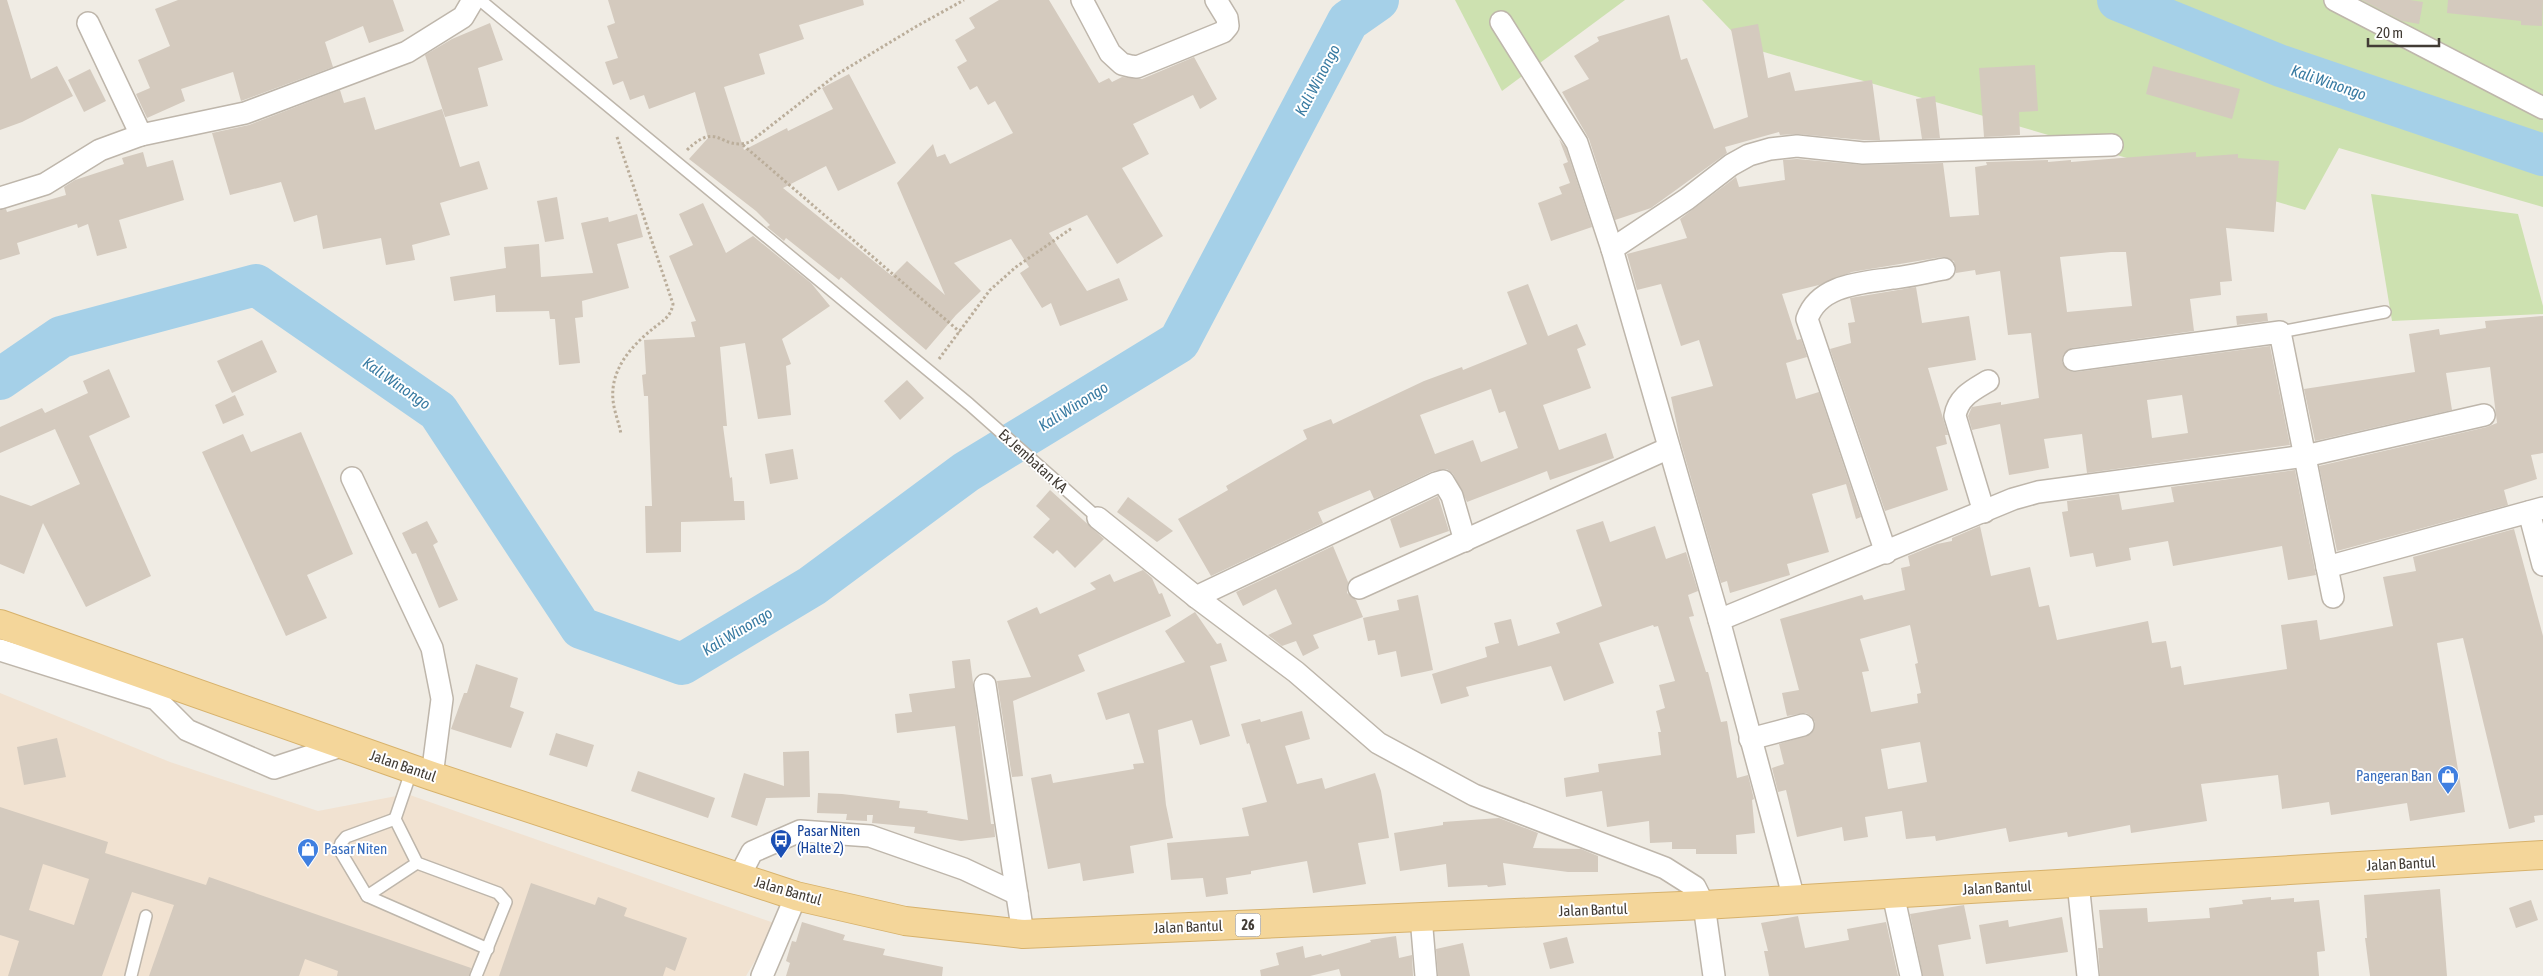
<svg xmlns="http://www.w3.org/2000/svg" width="2543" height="976" viewBox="0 0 2543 976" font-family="'Asap Condensed',sans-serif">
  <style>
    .commercial { fill: #f1e2d1 }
    .green { fill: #cde1b0 }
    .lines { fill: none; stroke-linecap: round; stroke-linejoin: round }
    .river { stroke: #a5d0e8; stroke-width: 42 }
    .building { fill: #d4cabe; fill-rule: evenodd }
    .lane-casing { stroke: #beb6ab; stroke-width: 14 }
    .street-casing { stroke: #beb6ab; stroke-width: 24 }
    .primary-casing { stroke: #d7b26c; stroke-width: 30 }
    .path { stroke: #bbae9b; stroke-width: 3; stroke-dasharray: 2.5 2.5; stroke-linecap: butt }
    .lane { stroke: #fff; stroke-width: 11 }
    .street { stroke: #fff; stroke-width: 21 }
    .primary { stroke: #f4d69a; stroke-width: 28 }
    .labels { text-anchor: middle; stroke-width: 4; stroke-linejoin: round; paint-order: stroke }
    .shield { fill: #fff; stroke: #7b7672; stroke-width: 1 }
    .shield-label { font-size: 14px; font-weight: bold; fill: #423c35 }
    .street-label { font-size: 15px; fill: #423c35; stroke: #fff }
    .shop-label { font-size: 15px; fill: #366cbe; stroke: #fff; text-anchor: end }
    .transit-label { font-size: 15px; fill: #164399; stroke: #fff; text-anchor: start }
    .water-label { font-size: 16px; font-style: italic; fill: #397ba2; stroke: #fff }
  </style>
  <rect width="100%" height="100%" fill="#f0ece4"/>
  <path class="commercial" d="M0,693l170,69 148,49 89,-17 370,130 -31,52h-746z"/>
  <g class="green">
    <path d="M1455,0h170l-123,91z"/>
    <path d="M1702,0h841v207l-204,-59 -34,62 -558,-163z"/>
    <path d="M2371,194l147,20 25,92v8l-151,7z"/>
  </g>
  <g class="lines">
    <g class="river">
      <path d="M2118,0l163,66 262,89"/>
      <path d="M0,379l61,-42 195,-52 182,126 143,217 101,36 130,-78 154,-114 213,-130 169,-321 30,-21"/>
    </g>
  </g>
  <g class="building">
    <path d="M0,0h7l24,79 26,-13 16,30 -51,26 -22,8z"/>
    <path d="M178,0h215l11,31 -35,12 -6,-17 -38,16 8,25 -92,34 -8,-29 -52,17 4,12 -38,17 -11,-24 14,-6 -12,-28 32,-14 -15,-37z"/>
    <path d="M608,0h255l1,5 -65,20 5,14 -45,15 6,20 -41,13 20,63 43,-22 1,3 45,-22 -11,-21 27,-14 47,89 -58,28 -12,-25 -43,22 109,88 15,-15 38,34 -48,-112 36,-39 4,13 8,-3 5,10 63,-31 -18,-32 -7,4 -11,-19 -7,4 -13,-23 10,-6 -12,-21 20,-12 -6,-10 30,-18h50l50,83 10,-5 3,4 10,-5 20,2 52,-22 23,42 -17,10 -7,-14 -60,29 16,30 -27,14 41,68 -46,28 -30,-49 -38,18 38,58 32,-13 9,22 -68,26 -9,-23 -9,5 -22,-35 9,-6 -18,-28 -57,24 27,28 -25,24 -30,35 -85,-73 -2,3 -53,-42 -2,3 -17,-14 3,-2 -14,-14 -67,-52 19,-21 -13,-46 -46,17 -5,-14 -14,5 -7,-19 -10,4 -8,-23 13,-4 -11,-32 8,-3z"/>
    <path d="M2362,0h48l13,2 -4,22 -17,-3z"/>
    <path d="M2448,0h95l-1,26 -21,-1v-4l-74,-8z"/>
    <path d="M1669,15l12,45 6,-2 27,71 34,-12 -17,-88 27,-5 10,54 22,-6 5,19 77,-11 8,60h-17l-65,-6 -18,1 -1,-3 -54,15 2,6 -76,55 -36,12 -26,-81 -27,-47 27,-13 -15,-23 25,-15 -2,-4z"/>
    <path d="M490,23l13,37 -25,8 10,38 -43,11 -20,-62 27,-16z"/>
    <path d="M2035,65l3,46 -19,1 1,23 -36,2 -5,-69z"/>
    <path d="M2153,66l87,23 -8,30 -86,-25z"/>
    <path d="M90,69l16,32 -22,11 -16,-32z"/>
    <path d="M340,90l4,13 21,-6 10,33 67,-21 18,58 19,-6 9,28 -48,14 10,32 -38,10 3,15 -29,5 -5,-27 -58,11 -6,-34 -23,7 -13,-40 -51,13 -18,-62 37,-8z"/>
    <path d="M1935,96l5,42 -18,1 -6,-40z"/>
    <path d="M1559,139l7,9 26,79 -41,14 -13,-38 24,-9 -3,-7 11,-4 -7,-19 5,-2z"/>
    <path d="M143,152l4,15 26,-7 11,40 -65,20 8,28 -30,8 -9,-32 -10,4 -1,-4 -60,19 3,11 -20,6v-50l6,-1 1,3 59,-17 -2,-8 11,-7 49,-16 -2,-6z"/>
    <path d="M2196,152v5l42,-3v4l41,3 -5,71 -48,-4 6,53 -12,1 1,13 -31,4 4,32 -122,17 -9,7 -1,7 7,9 7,1 194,-26 20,99 -203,28 -5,-39 -38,5 5,29 -40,7 -9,-51 -28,6 -4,-14 4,-9 29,-5v3l38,-7 -8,-65 -23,2 -8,-64 -24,4 -1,-5 -19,3 -2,-12 -12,-4 -90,15 -33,13 -37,9 15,46 4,-1 6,18 -21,6 10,36 23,-7 42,125 -5,2 -10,-35 -34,10 17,58 -42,12 3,11 -60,18 -3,-12 -6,2 -41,-143 -9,-43 42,-11 -14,-46 -18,6 -20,-62 -24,6 -10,-36 60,-16 -7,-19 56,-42 3,10 46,-7 -2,-20 14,-1 66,6 80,-2 7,54 29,-2 -4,-48 12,-2 -1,-3 62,-2v2l23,-2v2zM2111,252h15l6,54 -65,6 -7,-55zM2182,395l6,38 -36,5 -5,-38z"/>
    <path d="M557,197l7,42 -19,3 -8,-41z"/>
    <path d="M703,203l23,50 27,-17 58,47 19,23 -48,33 9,25 -5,2 5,49 -33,4 -13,-76 -25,4 7,79h-4l7,52 2,-1 2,24h10l1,19 -64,2v30l-35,1 -1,-47h7l-4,-110h-4l-2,-21 4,-1 -2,-34 51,-3 -4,-15 5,-1 -27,-65 24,-11 -14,-31z"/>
    <path d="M637,214l6,23 -26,7 12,44 -47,13 1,16 -8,1 5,45 -21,2 -4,-46h-5l-1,-8 -53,1 -1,-17 -41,6 -4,-24 56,-9 -2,-21 35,-3 2,33 52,-4 -12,-50 27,-6 1,5z"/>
    <path d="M1528,284l20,52 29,-12 9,21 -9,4 14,39 -48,17 16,45 47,-17 8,25 -64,22 -3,-9 -80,31 -14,-28 -6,-5 -14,2 -59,28 -4,-9 -52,22 5,11 -112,53 -33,-57 50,-29 -2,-4 81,-47 -4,-9 28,-11 2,5 91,-43 38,-14 1,3 64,-26 -20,-52zM1491,389l8,24 6,-2 13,37 -37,14 -8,-22 -38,14 -15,-39z"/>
    <path d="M1916,287l6,36 47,-7 7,44 -48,8 20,67h-3l2,9 -11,3 12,43 -63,21 -55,-162 21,-6 -3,-20 7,-1 -5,-24z"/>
    <path d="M2267,313l1,8 -31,4 -1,-9z"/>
    <path d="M2543,316v137l-12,2 6,24 -33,11 4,15 -171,46 -18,-85 168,-39 10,-4 -7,-56 -44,6 6,37 -137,31 -11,-52 111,-17 -6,-38 30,-5 1,6 46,-7 -1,-7z"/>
    <path d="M262,340l15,32 -45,21 -15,-32z"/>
    <path d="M109,369l21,48 -41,19 62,140 -65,31 -43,-84 -19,51 -24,-10v-69l31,11 49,-22 -25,-55 -55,24v-26l42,-19 3,5 43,-20 -5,-12z"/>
    <path d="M907,380l17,18 -24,22 -16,-19z"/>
    <path d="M235,395l9,20 -21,9 -8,-19z"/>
    <path d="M301,432l52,122 -46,21 20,43 -41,18 -84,-184 41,-18 8,18z"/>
    <path d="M793,449l5,30 -28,5 -5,-30z"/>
    <path d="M2295,470l21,105 -28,5 -6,-34 -109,20 -5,-25 -39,7 2,12 -35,7 -3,-14 -23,4 -8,-45 6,-1 -1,-10 52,-7 3,16 52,-8 -3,-15z"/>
    <path d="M1050,490l54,49 -29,29 -18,-18 -4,4 -20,-17 17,-18 -14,-13z"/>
    <path d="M1438,496l11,35 -49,17 -10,-29z"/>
    <path d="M1128,497l45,34 -16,11 -40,-30z"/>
    <path d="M427,521l11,21 -5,3 25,55 -19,8 -23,-55 -4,1 -10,-21z"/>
    <path d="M1603,521l7,21 45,-16 11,33 20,-7 12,39 -10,4 6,21 -5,1 17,55h2l13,50 6,-1 10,57 11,-3 6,24 -2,1 3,33 -19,2 1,19h-41v-5h-24v-7l-22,1 -1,-22 -42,6 -5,-36 -36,6 -2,-19 35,-6 -1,-8 63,-9 -3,-23h3l-5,-21 9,-3 -6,-23 16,-4 -17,-55 -4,1 -1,-2 -54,18 15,40 -50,18 -13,-35 -85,21 3,9 -28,8 -9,-30 55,-17 -2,-10 14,-4 -5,-20 17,-4 7,27 42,-13 -4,-10 46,-17 -26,-76z"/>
    <path d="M1980,526l11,50 39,-9 9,40 10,-2 8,35 91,-19 4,22 14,-2 5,27 10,-2 3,19 103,-16 -6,-44 36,-5 3,20 73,-14 -10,-49 33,-6 -3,-14 101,-28 29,107v179l-9,1 1,6 -26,7 -46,-191 -26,5 28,169 -55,9 -3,-18 -76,12 -2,-13 -47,7 -4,-34 -77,9 6,37 -76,12 -1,-8 -62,12 -1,-5 -58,10 -3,-14 -70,13 -1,-5 -29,3 -4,-28 -37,6 3,20 -24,4 -2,-14 -45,10 -11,-47 -8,2 -6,-24 12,-4 -5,-20 32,-10 4,-12 -4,-6 -5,-3 -19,3 -5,-23 17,-3 -19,-71 82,-24 2,5 41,-10 -4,-22 9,-2 -2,-10 29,-12 15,-3v-3zM1910,625l8,38 -3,1 6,29 -4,1 1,9 -47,9 -9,-40 7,-1 -9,-32zM1920,742l7,40 -39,7 -7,-40z"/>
    <path d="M1333,546l15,36 -1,11 9,7 7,17 -50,18 6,13 -16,8 -7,-15 -14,5 -14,-11 24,-11 -16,-35 -33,17 -7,-14z"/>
    <path d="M1143,570l9,8 7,16 3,-1 9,23 -93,39 7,16 -72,30 10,75 -11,1 -15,-96 34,-4 -24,-56 30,-14 3,7 56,-25 -6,-6 20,-9 4,8z"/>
    <path d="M1418,595l15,75 -32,7 -5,-26 -18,4 -3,-15 -7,1 -5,-23 36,-8 -2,-10z"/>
    <path d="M1195,612l22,32 4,-1 6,18 -17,5 20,70 -30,9 -8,-25 -34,10 8,75 7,33 -43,8 4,27 -51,8 -3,-18 -32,6 -17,-91 20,-4 2,9 81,-14 -1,-5 11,-1 -15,-50 -23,7 -9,-27 88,-31 -20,-31z"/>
    <path d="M970,659l21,165h3l1,13 -34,4 -47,-8 1,-6 -43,-4 1,-8h-6v6l-21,-1 1,-6 -30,-1 1,-20 24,1 58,7 -1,7 29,3 -1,2 41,7 -13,-94 -58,7 -2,-19 17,-2 -3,-18 46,-6 -3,-27z"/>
    <path d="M476,664l42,14 -8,29 14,5 -13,36 -60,-19 13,-36h3z"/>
    <path d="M1302,711l8,28 -25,7 12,38 25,-6 3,11 50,-16 6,18 8,47 -31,5 8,41 -53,9 -6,-32 -56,10v3l-25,4 2,16 -22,3 -3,-19 -32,2 -4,-37 82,-7 -7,-28 25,-6 -18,-59 -2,1 -6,-20 19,-5 1,3z"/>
    <path d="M556,733l38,12 -7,22 -38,-12z"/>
    <path d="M57,738l9,39 -42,8 -7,-38z"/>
    <path d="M809,751l1,46 -44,1 -9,28 -26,-9 13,-44 40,13 -1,-34z"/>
    <path d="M638,771l77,27 -7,20 -77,-27z"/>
    <path d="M0,807l108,35 -3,11 101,32 3,-8 262,91 -2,8h-132l1,-5 -33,-12 -6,17h-150l25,-71 -42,-13 -30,84h-94l11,-35 -19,-6zM43,864l46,15 -15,46 -45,-15z"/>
    <path d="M1499,818l39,15 -5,15 48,1 17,7v16h-30l-65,-9 3,22 -18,2 -1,-2 -39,2 -2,-23 -46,7 -6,-38 49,-8v-3z"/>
    <path d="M531,883l64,22 3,-8 29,11 -3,8 63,22 -12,33 -9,-4 -3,9h-164z"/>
    <path d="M2440,889l7,87h-77l-5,-38h2l-3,-43z"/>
    <path d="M2271,897v3l23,-2v4l25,-2 6,51 -8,1 2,24h-219l-2,-28h5l-4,-38 48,-2 1,14 62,-4 -1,-10 34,-4 -1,-4z"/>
    <path d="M2531,900l7,20 -22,8 -7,-20z"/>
    <path d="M1964,905l7,34 -33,6 6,31h-21l-13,-62z"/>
    <path d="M1798,916l7,32 44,-8 -2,-11 39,-7 12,54h-129l-5,-25h4l-7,-28z"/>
    <path d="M2062,917l6,35 -82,12 -7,-39 29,-5 1,7z"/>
    <path d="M802,922l43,13 -2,5 42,9 -2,6 60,12 -1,9h-156l4,-13 -4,-2 6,-20 4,1z"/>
    <path d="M1396,936l3,22 13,-3 1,21h-72l-2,-7 -29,7h-49l-1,-6 19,-5 -3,-12 27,-7 2,12 16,-4 1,2 49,-14 -1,-2z"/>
    <path d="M1567,937l7,26 -24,6 -7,-26z"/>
    <path d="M1463,943l7,33h-32l-2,-27z"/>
  </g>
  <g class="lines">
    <g class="lane-casing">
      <g id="lane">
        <path d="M480,0l489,404 129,114"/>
        <path d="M2280,332l105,-20"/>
        <path d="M412,769l-17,50 22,44 81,30 8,9 -30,74"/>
        <path d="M395,819l-49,18 -5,6 -2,6 28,47 121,53"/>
        <path d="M367,896l50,-33"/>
        <path d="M131,976l15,-60"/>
      </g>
    </g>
    <g class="street-casing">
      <g id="street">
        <path d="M1082,0l28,53 12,11 8,2 7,1 86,-35 5,-6 -1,-8 -11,-18"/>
        <path d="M2335,0l208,108"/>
        <path d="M1501,22l76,121 35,106"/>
        <path d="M88,23l53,112"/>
        <path d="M0,198l45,-14 55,-34 41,-15 104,-22 162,-61 56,-35 10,-17"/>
        <path d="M2074,360l206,-28 53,265"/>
        <path d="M352,478l80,170 10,51 -10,77"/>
        <path d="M1984,512l-29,-96c3,-19 18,-26 33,-35"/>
        <path d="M2529,512l14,53"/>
        <path d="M1098,518l98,79 100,75 82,71 96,52 191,73 30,19 9,18 10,71"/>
        <path d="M1886,553l-79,-234c12,-35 55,-36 87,-41 17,-2 33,-6 50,-9"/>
        <path d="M2327,567l216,-59"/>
        <path d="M1359,588l310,-140"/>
        <path d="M1196,597l240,-114 7,-2 9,15 13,45"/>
        <path d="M1719,620l294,-121 25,-7 267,-36 179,-41"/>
        <path d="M0,650l156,49 31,31 87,38 70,-23"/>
        <path d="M985,685l38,249"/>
        <path d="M1750,739l53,-14"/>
        <path d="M739,877l13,-25 48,-21 70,5 94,33 53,25"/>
        <path d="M2078,883l10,93"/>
        <path d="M1893,894l18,82"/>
        <path d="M1794,899l-75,-279 -107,-371 75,-50 44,-34 18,-10 21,-6 27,-3 66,7 249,-8"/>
        <path d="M1421,917l5,59"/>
        <path d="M762,976l34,-80"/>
      </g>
    </g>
    <g class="primary-casing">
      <path id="primary" d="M0,624l432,152 364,120 109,25 118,13 681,-29 839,-50"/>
    </g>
    <g class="path">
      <path d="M617,137l56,167c-2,12 -9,16 -18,23 -23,18 -45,42 -42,73 1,11 6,23 8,34"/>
      <path d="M743,145l217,187"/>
      <path d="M687,150c32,-31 33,2 63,-8l86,-67 81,-49 47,-26"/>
      <path d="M939,359l51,-69 26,-23 56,-39"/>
    </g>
    <use href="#lane" class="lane"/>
    <use href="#street" class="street"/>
    <use href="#primary" class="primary"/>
  </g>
  <defs>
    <g id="shop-pin" transform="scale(1.125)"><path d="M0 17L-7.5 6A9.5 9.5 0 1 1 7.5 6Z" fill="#3f7fe0" stroke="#fff"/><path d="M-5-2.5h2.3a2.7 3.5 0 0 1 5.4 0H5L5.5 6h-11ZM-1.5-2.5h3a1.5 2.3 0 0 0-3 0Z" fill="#fff"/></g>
    <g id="bus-pin" transform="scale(1.125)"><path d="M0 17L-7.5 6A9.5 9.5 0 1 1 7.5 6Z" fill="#1a4fb4" stroke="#fff"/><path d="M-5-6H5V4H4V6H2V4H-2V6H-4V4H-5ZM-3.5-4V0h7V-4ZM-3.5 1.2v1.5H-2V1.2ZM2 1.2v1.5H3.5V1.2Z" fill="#fff"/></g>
  </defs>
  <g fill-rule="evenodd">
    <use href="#shop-pin" x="2448" y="776"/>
    <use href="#bus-pin" x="781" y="840"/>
    <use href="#shop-pin" x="308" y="849"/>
  </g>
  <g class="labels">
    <rect class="shield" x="1235.5" y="913.5" width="25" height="23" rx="4"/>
    <g class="shield-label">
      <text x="1248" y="930">26</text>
    </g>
    <g class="street-label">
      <text transform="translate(1033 461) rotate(42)" y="5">Ex Jembatan KA</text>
      <text transform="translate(403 766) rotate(19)" y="5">Jalan Bantul</text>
      <text transform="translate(2401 864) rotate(-3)" y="5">Jalan Bantul</text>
      <text transform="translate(1997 888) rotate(-3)" y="5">Jalan Bantul</text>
      <text transform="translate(788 891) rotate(16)" y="5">Jalan Bantul</text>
      <text transform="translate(1593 910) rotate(-2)" y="5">Jalan Bantul</text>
      <text transform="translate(1188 927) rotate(-2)" y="5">Jalan Bantul</text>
    </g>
    <g class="shop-label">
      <text x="2432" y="781">Pangeran Ban</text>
      <text x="324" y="854" text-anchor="start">Pasar Niten</text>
    </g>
    <g class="transit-label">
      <text x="797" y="836">Pasar Niten<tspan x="797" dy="17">(Halte 2)</tspan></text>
    </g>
    <g class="water-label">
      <text transform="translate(1317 80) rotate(-62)" y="6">Kali Winongo</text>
      <text transform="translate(2329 82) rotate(19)" y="6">Kali Winongo</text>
      <text transform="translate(397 383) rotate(35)" y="6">Kali Winongo</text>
      <text transform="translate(1073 406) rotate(-32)" y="6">Kali Winongo</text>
      <text transform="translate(737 631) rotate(-31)" y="6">Kali Winongo</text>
    </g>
  </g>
  <path d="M2368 38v8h71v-8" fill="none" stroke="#423c35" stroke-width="2.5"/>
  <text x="2376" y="38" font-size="15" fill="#423c35" stroke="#ffffff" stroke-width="4" paint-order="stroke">20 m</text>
</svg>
